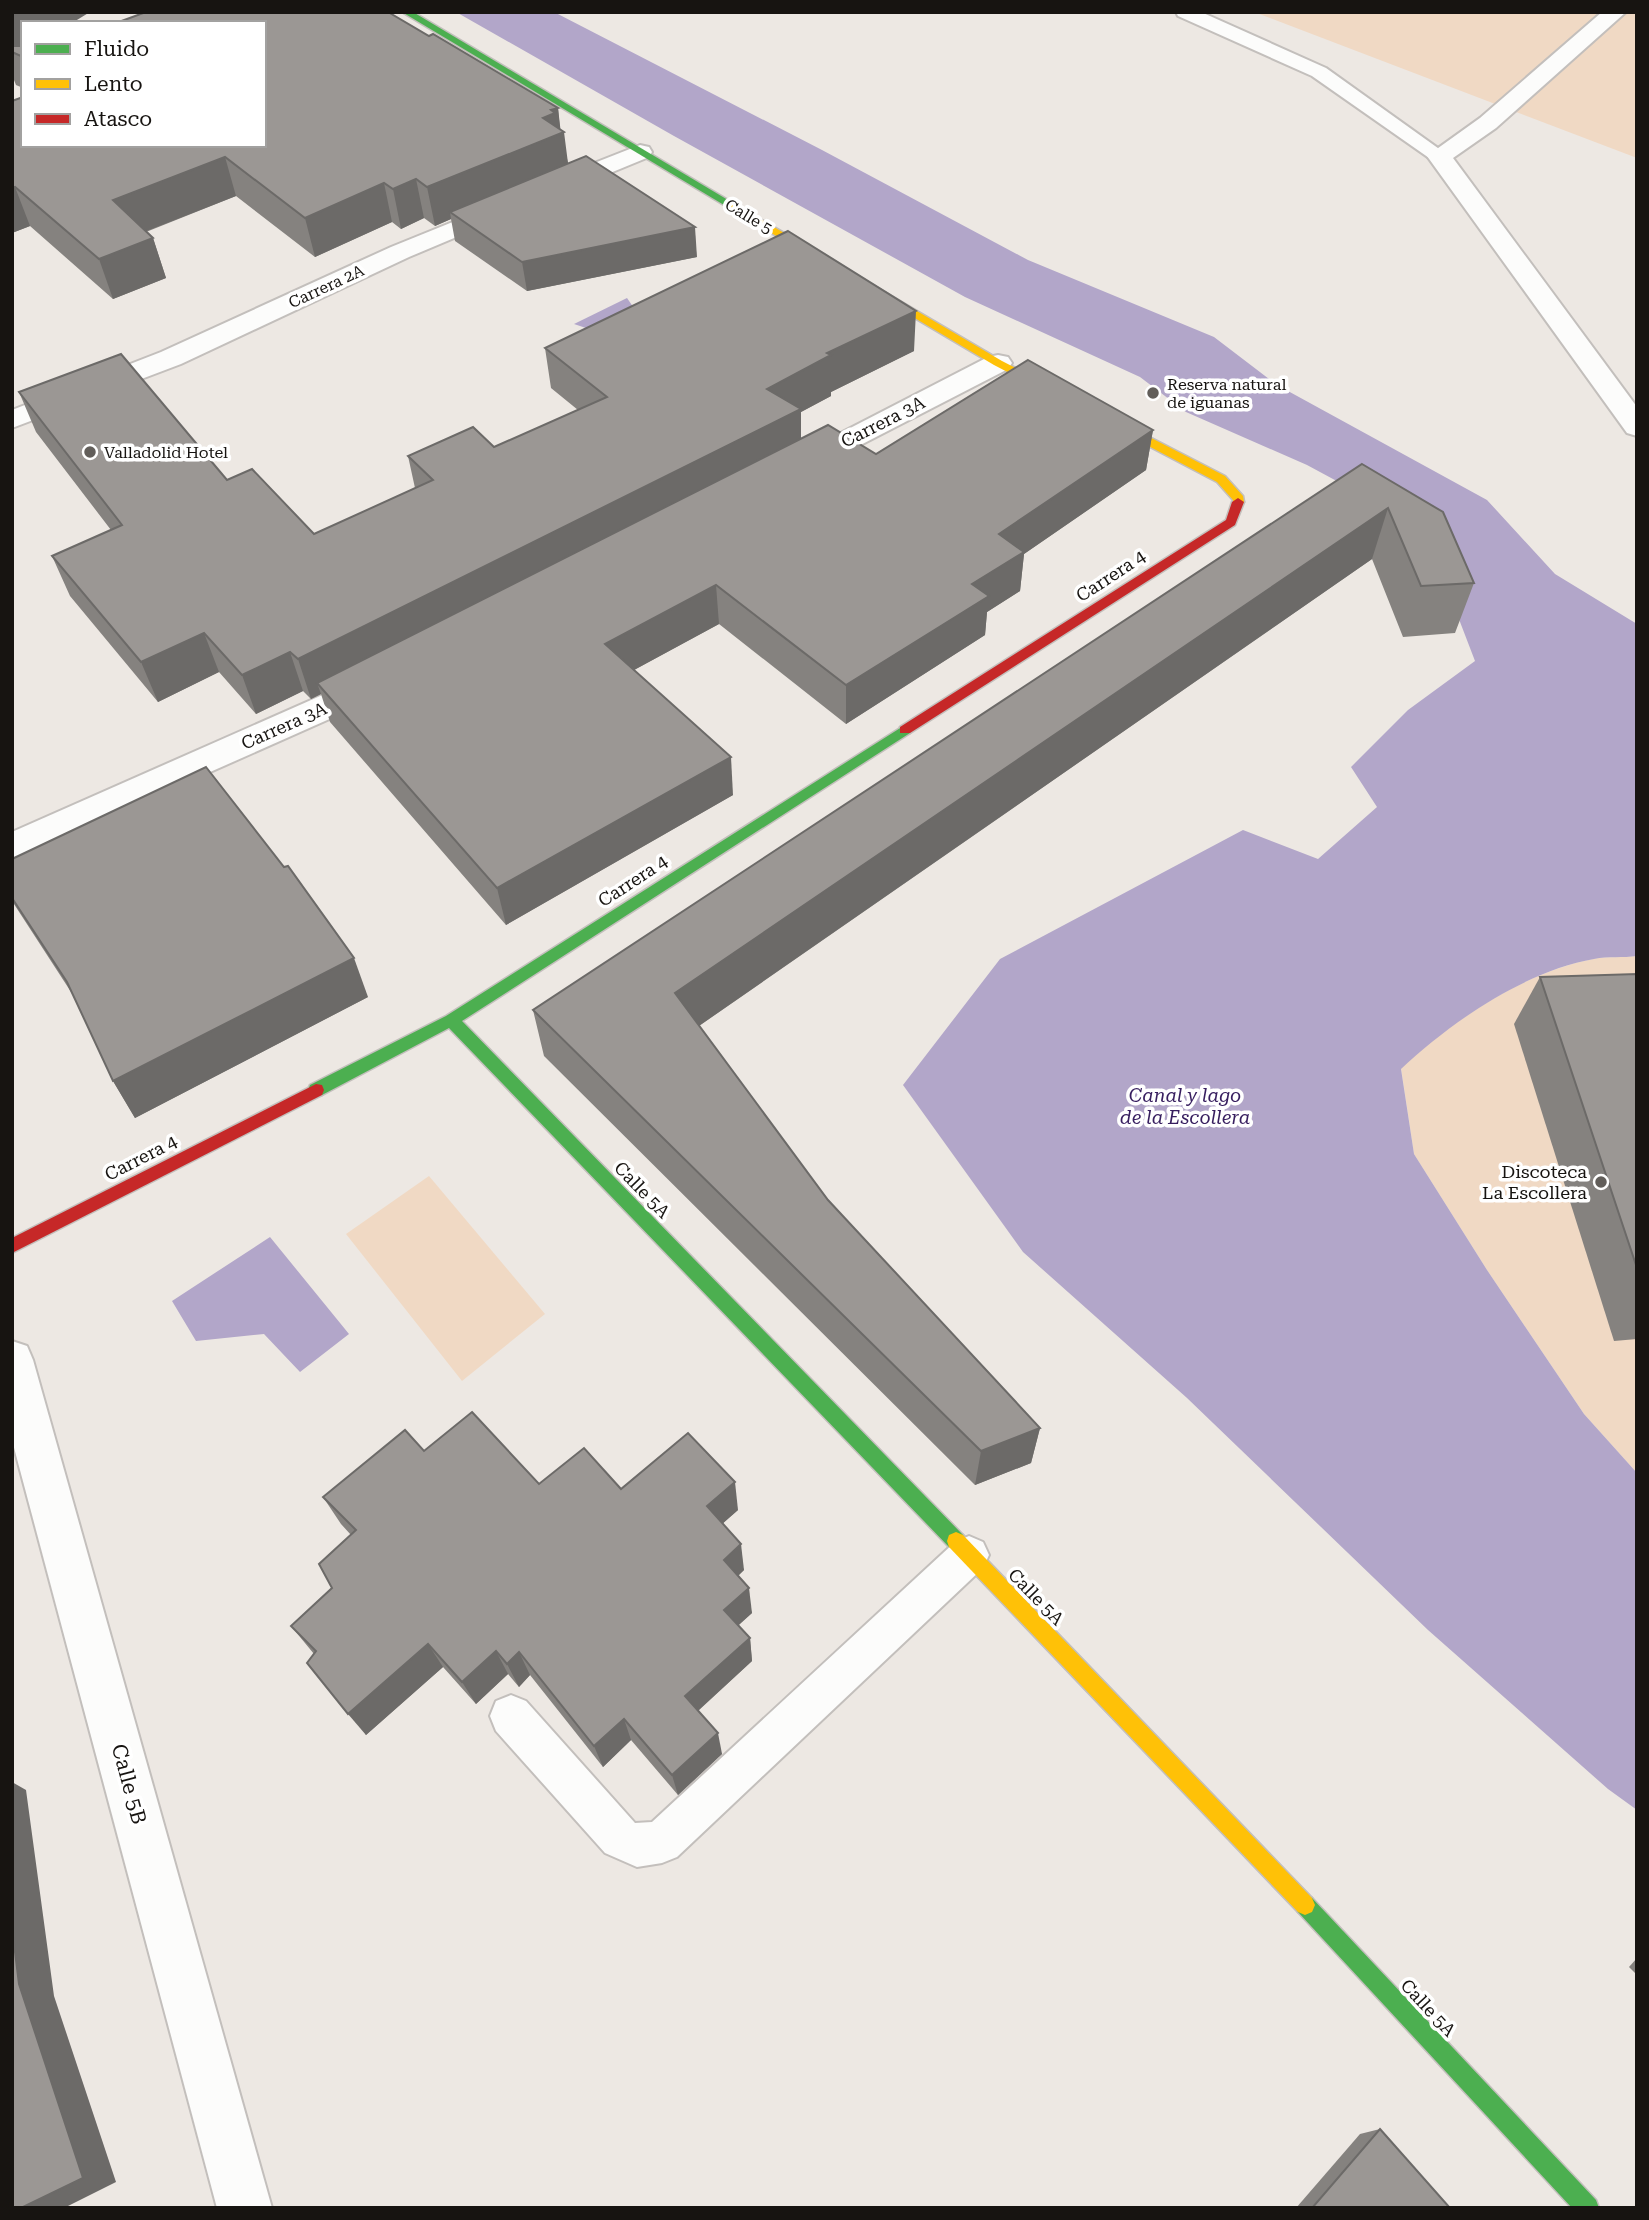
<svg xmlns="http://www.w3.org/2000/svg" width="1649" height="2220" viewBox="0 0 1649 2220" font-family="'Roboto Serif',serif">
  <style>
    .green { fill: #f0d9c4 }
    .water { fill: #b2a6c9 }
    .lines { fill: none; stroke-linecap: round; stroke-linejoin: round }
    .lane-casing { stroke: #c3bfbc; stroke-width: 4 }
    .street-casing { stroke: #c3bfbc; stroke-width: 4 }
    .fast-casing { stroke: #c3bfbc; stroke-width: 3 }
    .slow-casing { stroke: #c3bfbc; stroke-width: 3 }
    .jam-casing { stroke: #c3bfbc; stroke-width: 3 }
    .lane { fill: #fcfcfb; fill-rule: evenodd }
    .street { fill: #fcfcfb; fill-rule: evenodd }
    .fast { fill: #4caf50; fill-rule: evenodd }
    .slow { fill: #ffc107; fill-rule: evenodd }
    .jam { fill: #c62828; fill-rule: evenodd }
    .wall { fill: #85827f }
    .shaded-wall { fill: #6c6a68 }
    .building { fill: #9b9794; stroke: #6c6a68; stroke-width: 2 }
    .poi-dot { fill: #625e5a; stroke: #fff; stroke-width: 2.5 }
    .labels { text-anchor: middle; stroke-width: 7; stroke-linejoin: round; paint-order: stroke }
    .far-street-label { font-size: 16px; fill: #171411; stroke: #fff }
    .far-poi-label { font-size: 16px; fill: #171411; stroke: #fff; text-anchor: start }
    .street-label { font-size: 18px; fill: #171411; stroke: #fff }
    .poi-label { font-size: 18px; fill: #171411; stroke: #fff; text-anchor: end }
    .water-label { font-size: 19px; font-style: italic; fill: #371e5f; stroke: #fff }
    .near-street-label { font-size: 21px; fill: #171411; stroke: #fff }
  </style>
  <rect width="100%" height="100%" fill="#ede8e3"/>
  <g class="green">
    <path d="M1254,12h383v146z"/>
    <path d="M1637,956v517l-53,-59 -97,-144 -73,-116 -13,-86c52,-48 121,-95 192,-109 14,-3 29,-1 44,-3z"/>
    <path d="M429,1176l116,138 -83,67 -116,-147z"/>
  </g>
  <g class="water">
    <path d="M456,12h98l268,138 206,110 186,77 63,48 210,115 68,74 82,50v332c-14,2 -29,0 -43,3 -69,12 -143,63 -193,110l13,85 73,116 97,144 53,59v337l-29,-21 -180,-159 -241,-232 -164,-146 -120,-167 97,-126 243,-129 75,29 59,-52 -26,-40 57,-57 67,-49 -51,-133 -117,-63 -121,-53 -46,-35 -175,-80 -291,-161z"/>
    <path d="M627,298l9,13 -50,17 -12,-4z"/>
    <path d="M270,1237l79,97 -49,38 -36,-38 -68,7 -24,-40z"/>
  </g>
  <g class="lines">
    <g class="lane-casing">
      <g id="lane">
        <path d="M1176,12h25l125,56 123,88 -3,4h-14l-120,-84 -134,-60z"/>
        <path d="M969,1536l14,6 6,13 -6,13 -306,289 -15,6 -25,4 -32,-14 -109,-122 -6,-15 6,-15 15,-6 15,6 109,122 17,-1 303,-280z"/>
      </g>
    </g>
    <g class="street-casing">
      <g id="street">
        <path d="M1602,12h24l-130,116 -43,30 184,249v29l-10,-3 -200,-277 53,-38z"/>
        <path d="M640,145l9,2 3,5 -3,5 -85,35 -9,2 -9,-2 -3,-5 3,-5z"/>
        <path d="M502,202l9,2 3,5 -3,5 -102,43 -228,107 -169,64v-18l149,-58 230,-105z"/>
        <path d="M998,355l10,2 4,6 -4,6 -194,100 -10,3 -10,-3 -4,-6 4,-6 194,-100z"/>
        <path d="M370,674l11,3 5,8 -5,8 -47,24 -322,143v-28z"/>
        <path d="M12,1341l15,5 6,14 239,848h-55l-205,-768z"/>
      </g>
    </g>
    <g class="fast-casing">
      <g id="fast">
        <path d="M402,12h11l325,194 -9,2z"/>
        <path d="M905,725l5,2v6l-448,288 501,514 2,6 -2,6 -7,3 -7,-3 -500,-519 -127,67h-12l-2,-5 2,-5 136,-69z"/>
        <path d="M1305,1895l7,3 284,302 3,8h-27l-274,-296 -3,-7 3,-7z"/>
      </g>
    </g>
    <g class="slow-casing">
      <g id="slow">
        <path d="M733,203l269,158 223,115 18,20 1,6 -2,3h-8l-1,-5 -16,-18 -223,-117 -265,-157v-4z"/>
        <path d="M956,1532l7,3 349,363 3,7 -3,7 -7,3 -7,-3 -349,-365 -2,-6 2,-6z"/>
      </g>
    </g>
    <g class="jam-casing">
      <g id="jam">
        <path d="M1238,498l6,4 -9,23 -325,208h-10v-6l326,-207 6,-18z"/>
        <path d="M316,1084l6,1 2,5 -2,5 -310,158v-15z"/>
      </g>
    </g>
    <use href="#lane" class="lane"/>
    <use href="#street" class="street"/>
    <use href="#fast" class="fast"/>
    <use href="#slow" class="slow"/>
    <use href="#jam" class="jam"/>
  </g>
  <g class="wall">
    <path d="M12,12l11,11v65l-7,-3 -4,-10z"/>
    <path d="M12,101l546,7 2,22 8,33 129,94 -170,34 -72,-50 -4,-22 -16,7 -11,-8 -23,11 -9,-7 -77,35 -79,-61 -90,36 7,6 13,40 -53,21 -83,-73 -18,7z"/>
    <path d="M545,348l369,3 -83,41v4l-30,16v27l75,15 277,-24 -7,40 -122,84 -4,37 -33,21 -2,23 -139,89 -127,-100 -85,46 99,125 -227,130 -176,-203 -9,-28 -10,5 -8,-8 -47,23 -37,-42 -61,30 -88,-106 -18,-40 59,-26 -75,-98 -17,-40 208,88 87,54 101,-46 -7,-32 86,-9 84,-37 -27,-22z"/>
    <path d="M1362,464l112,119 -19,50 -52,4 -31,-78 -673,467 129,174 212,228 -9,35 -56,22 -431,-429 -11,-46z"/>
    <path d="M12,859l356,138 -233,121 -22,-37 -40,-86 -61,-94z"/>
    <path d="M1637,974v365l-23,2 -100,-317 26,-47z"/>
    <path d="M424,1451l115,33 82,5 117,21 -15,13 21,47 -6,6 14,37 -14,12 12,13 2,23 -54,50 24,43 -44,41 -47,-55 -28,27 -73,-92 -11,12 -11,-13 -32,30 -33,-37 -77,68 -52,-81 -23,-28 41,-38 19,-53 -10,-11 -18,-27z"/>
    <path d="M1637,1958v17l-8,-8z"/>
    <path d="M1380,2129l70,79h-154l64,-74z"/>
  </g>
  <g class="shaded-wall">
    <path d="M12,12h78l-18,11h-49v29h-11z"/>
    <path d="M558,108l3,26 3,-2 5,39 -119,41 1,7 -16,7 -8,-39 116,-69 8,-8z"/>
    <path d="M225,157l11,39 -110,43 -13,-39z"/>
    <path d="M416,179l8,39 -23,11 -8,-40z"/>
    <path d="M384,183l8,39 -77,35 -10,-39z"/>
    <path d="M15,187l15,39 -18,7v-45z"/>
    <path d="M695,227l2,30 -170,34 -5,-29z"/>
    <path d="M153,238l13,40 -53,21 -14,-40z"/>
    <path d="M916,311l-2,40 -83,41v4l-30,16v37l-484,234 4,11 -10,5 -13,-40 469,-270 60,-36z"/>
    <path d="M1153,430l-7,40 -122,84 -4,37 -33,21 -2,23 -139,89v-39l126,-101 27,-50z"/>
    <path d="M1388,508l-16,51 -692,480 -5,-46z"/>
    <path d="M716,585l3,39 -109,59 -5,-39z"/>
    <path d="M204,633l15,39 -61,30 -17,-40z"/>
    <path d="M290,652l13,39 -47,23 -14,-39z"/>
    <path d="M731,757l2,38 -227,130 -9,-37z"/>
    <path d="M354,958l14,39 -233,121 -22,-37z"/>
    <path d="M1040,1428l-9,35 -56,22 6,-34z"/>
    <path d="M735,1482l3,28 -26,23 -5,-27z"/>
    <path d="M741,1544l3,26 -17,16 -3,-26z"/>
    <path d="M749,1588l3,25 -24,22 -4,-25z"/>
    <path d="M750,1638l2,23 -62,57 -5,-22z"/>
    <path d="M428,1644l15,23 -77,68 -18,-21z"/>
    <path d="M496,1651l12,23 -32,30 -14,-22z"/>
    <path d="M519,1652l11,23 -11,12 -12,-23z"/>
    <path d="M624,1719l7,21 -28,27 -9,-21z"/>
    <path d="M718,1733l4,21 -44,41 -6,-20z"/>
    <path d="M12,1782l14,8 28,206 62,186 -52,26h-43l-2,-224 -7,-56z"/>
  </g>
  <g class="building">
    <path d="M146,12h242l41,24 4,-2 125,74 -7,2 4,3 -12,5 21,14 -137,55 -11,-8 -23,10 -9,-6 -79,35 -80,-61 -112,43 40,38 -54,21 -84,-72 -3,1v-87l11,-4v48h241v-122h-148z"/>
    <path d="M12,46h11v11l-11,-5z"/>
    <path d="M586,156l109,71 -173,35 -72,-50z"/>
    <path d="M788,231l128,80 -89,42 4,2 -64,34 34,20 -503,250 -8,-7 -48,23 -38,-42 -63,29 -89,-106 70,-31 -103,-133 102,-38 106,126 25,-11 62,65 119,-54 -25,-24 65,-29 21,20 113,-50 -62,-49z"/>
    <path d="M1028,360l125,70 -154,104 25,18 -52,32 17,12 -143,89 -130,-100 -111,59 126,113 -234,131 -180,-205 511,-258 48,29z"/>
    <path d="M1362,464l81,48 31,71 -53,3 -33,-78 -713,485 153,207 212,228 -59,23 -448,-441z"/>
    <path d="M206,767l78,100 4,-1 66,92 -241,123 -46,-99 -55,-84v-39z"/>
    <path d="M1637,974v294l-97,-291z"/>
    <path d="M472,1412l67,72 45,-36 37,41 67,-56 47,49 -28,24 34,38 -17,16 25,28 -25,22 26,28 -65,58 33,37 -46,42 -48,-56 -30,27 -75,-94 -12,12 -11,-13 -34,31 -34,-38 -80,70 -41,-51 9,-12 -25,-25 41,-38 -13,-24 37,-34 -33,-33 82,-67 19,21z"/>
    <path d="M12,1928l7,56 64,194 -62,30h-9z"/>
    <path d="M1380,2129l70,79h-138z"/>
  </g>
  <g class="poi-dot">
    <circle cx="1153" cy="393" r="7"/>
    <circle cx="90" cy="452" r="7"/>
    <circle cx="1601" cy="1182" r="7"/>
  </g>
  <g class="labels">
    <g class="far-street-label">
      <text transform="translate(749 216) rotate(31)" y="6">Calle 5</text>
      <text transform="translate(326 286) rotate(-25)" y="6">Carrera 2A</text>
    </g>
    <g class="far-poi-label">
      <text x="1167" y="390">Reserva natural<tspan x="1167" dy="18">de iguanas</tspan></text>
      <text x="104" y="458">Valladolid Hotel</text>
    </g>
    <g class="street-label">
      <text transform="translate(883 422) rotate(-27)" y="6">Carrera 3A</text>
      <text transform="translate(1111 576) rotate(-33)" y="6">Carrera 4</text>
      <text transform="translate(284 726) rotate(-24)" y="6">Carrera 3A</text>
      <text transform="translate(633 881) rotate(-33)" y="6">Carrera 4</text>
      <text transform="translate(141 1158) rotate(-27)" y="6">Carrera 4</text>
      <text transform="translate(642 1190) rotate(46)" y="6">Calle 5A</text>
      <text transform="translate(1036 1597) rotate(46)" y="6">Calle 5A</text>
      <text transform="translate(1428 2008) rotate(47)" y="6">Calle 5A</text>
    </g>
    <g class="poi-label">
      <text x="1587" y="1178">Discoteca<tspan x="1587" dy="21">La Escollera</tspan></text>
    </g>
    <g class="water-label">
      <text x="1185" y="1102">Canal y lago<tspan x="1185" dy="22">de la Escollera</tspan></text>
    </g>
    <g class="near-street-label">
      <text transform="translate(129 1784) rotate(75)" y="7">Calle 5B</text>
    </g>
  </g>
  <rect width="1649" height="2220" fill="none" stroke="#171411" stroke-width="28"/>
  <rect x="21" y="21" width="245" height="126" fill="#ffffff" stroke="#a2a1a0" stroke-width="2"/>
  <rect x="35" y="44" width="35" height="10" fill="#4caf50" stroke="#a2a1a0" stroke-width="2"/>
  <text x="84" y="56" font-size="21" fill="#171411">Fluido</text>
  <rect x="35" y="79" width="35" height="10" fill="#ffc107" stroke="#a2a1a0" stroke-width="2"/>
  <text x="84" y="91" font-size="21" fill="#171411">Lento</text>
  <rect x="35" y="114" width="35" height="10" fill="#c62828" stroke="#a2a1a0" stroke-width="2"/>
  <text x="84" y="126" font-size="21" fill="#171411">Atasco</text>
</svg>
